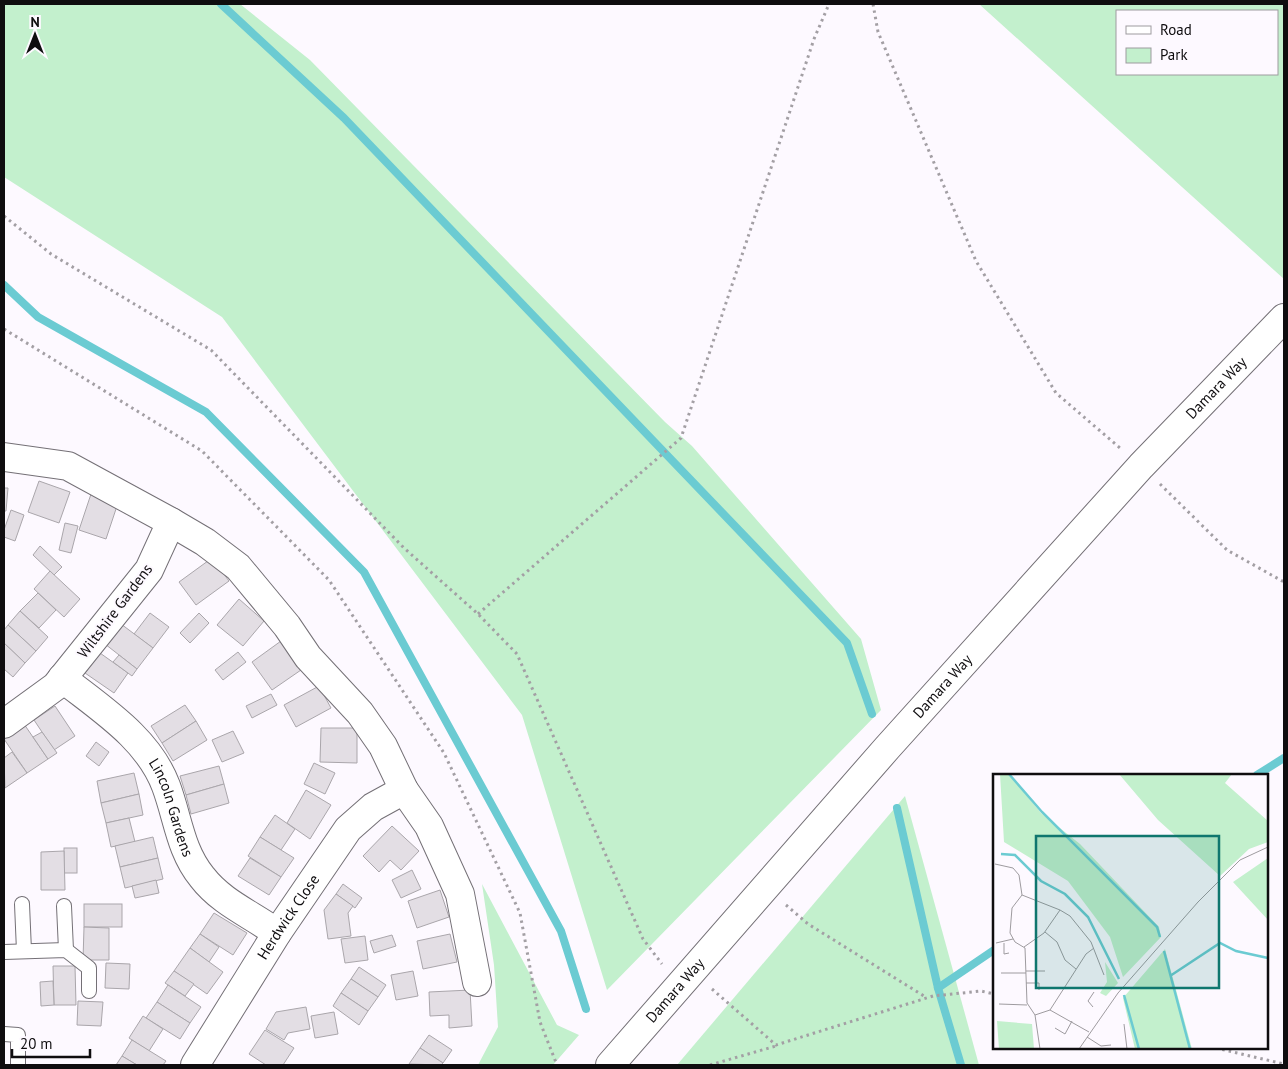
<svg xmlns="http://www.w3.org/2000/svg" width="1288" height="1069" viewBox="0 0 1288 1069" font-family="'PT Sans',sans-serif">
  <style>
    .green { fill: #c3f0cd; fill-rule: evenodd }
    .lines { fill: none; stroke-linecap: round; stroke-linejoin: round }
    .stream { stroke: #6bcbd2; stroke-width: 8 }
    .building { fill: #e3dee4; stroke: #aaa6ab }
    .service-casing { stroke: #747076; stroke-width: 16 }
    .minor-casing { stroke: #747076; stroke-width: 30 }
    .path { stroke: #a39fa4; stroke-width: 3; stroke-dasharray: 2.5 4; stroke-linecap: butt }
    .service { stroke: #fff; stroke-width: 14 }
    .minor { stroke: #fff; stroke-width: 28 }
    .labels { text-anchor: middle; stroke-width: 4; stroke-linejoin: round; paint-order: stroke }
    .street-label { font-size: 15px; fill: #0f0d0f; stroke: #fdf9ff }
    .inset-river { fill: none; stroke: #6bcbd2; stroke-width: 2.5 }
    .inset-road { fill: none; stroke: #9e9b9f; stroke-width: 1 }
    .view { fill: #0f766e; fill-opacity: 0.15; stroke: #0f766e; stroke-width: 2.5 }
    .inset-edge { fill: none; stroke: #0f0d0f; stroke-width: 2.5 }
  </style>
  <rect width="100%" height="100%" fill="#fdf9ff"/>
  <g class="green">
    <path d="M4,4h236l70,56 355,362 27,24 169,193 20,71 -274,280 -85,-275 -300,-398 -218,-140z"/>
    <path d="M979,4h305v275zM1277,11v63h-160v-63z"/>
    <path d="M905,796l74,269h-302z"/>
    <path d="M482,884l75,141 22,10 -26,30h-75l20,-38 -4,-62z"/>
  </g>
  <g class="lines">
    <g class="stream">
      <path d="M221,4l123,114 503,525 25,71"/>
      <path d="M4,285l34,32 168,95 158,160 197,359 25,78"/>
      <path d="M1257,775l27,-17"/>
      <path d="M897,808l41,180 23,77"/>
      <path d="M938,988l56,-38"/>
    </g>
  </g>
  <g class="building">
    <path d="M39,481l31,11 -11,31 -31,-11z"/>
    <path d="M4,488h4l-2,23h-2z"/>
    <path d="M91,494l27,9 -12,36 -27,-9z"/>
    <path d="M11,510l13,5 -9,26 -11,-4v-7z"/>
    <path d="M65,523l13,3 -7,27 -12,-3z"/>
    <path d="M40,546l22,21 -8,8 -21,-20z"/>
    <path d="M212,558l17,23 -33,24 -17,-23z"/>
    <path d="M50,571l30,28 -16,18 -30,-28z"/>
    <path d="M38,593l18,17 -17,18 -19,-17z"/>
    <path d="M239,599l25,22 -21,25 -26,-21z"/>
    <path d="M20,611l28,26 -12,14 -28,-26z"/>
    <path d="M150,613l19,14 -16,21 -19,-14z"/>
    <path d="M199,613l10,10 -19,20 -10,-10z"/>
    <path d="M121,624l32,24 -16,21 -32,-25z"/>
    <path d="M8,625l28,26 -11,12 -21,-20v-13z"/>
    <path d="M281,641l20,29 -29,20 -20,-28z"/>
    <path d="M4,643l21,20 -12,14 -9,-8z"/>
    <path d="M238,652l8,10 -23,18 -8,-10z"/>
    <path d="M100,653l28,20 -14,20 -29,-20z"/>
    <path d="M119,655l18,14 -5,7 -19,-14z"/>
    <path d="M319,686l12,22 -35,19 -12,-22z"/>
    <path d="M271,694l6,11 -25,13 -6,-12z"/>
    <path d="M185,705l11,16 -34,22 -11,-17z"/>
    <path d="M55,706l20,30 -21,14 -20,-30z"/>
    <path d="M196,721l11,19 -34,21 -11,-18z"/>
    <path d="M24,724l24,35 -21,14 -23,-34z"/>
    <path d="M321,728h36v35l-37,-1z"/>
    <path d="M233,731l11,22 -22,9 -10,-22z"/>
    <path d="M42,732l15,21 -9,6 -15,-22z"/>
    <path d="M96,742l13,10 -10,14 -13,-10z"/>
    <path d="M12,752l15,21 -22,15 -1,-30z"/>
    <path d="M314,763l21,10 -10,21 -21,-10z"/>
    <path d="M219,766l5,18 -38,11 -6,-19z"/>
    <path d="M134,773l5,21 -38,9 -4,-22z"/>
    <path d="M224,784l5,19 -38,11 -5,-19z"/>
    <path d="M306,790l25,15 -21,34 -23,-16z"/>
    <path d="M139,794l4,21 -37,8 -5,-20z"/>
    <path d="M275,815l20,14 -14,21 -21,-13z"/>
    <path d="M129,818l6,24 -24,5 -5,-24z"/>
    <path d="M392,826l27,25 -18,19 -11,-10 -11,12 -16,-16z"/>
    <path d="M153,837l5,21 -38,9 -5,-21z"/>
    <path d="M260,837l34,21 -13,19 -33,-21z"/>
    <rect x="64" y="848" width="13" height="25"/>
    <path d="M64,851l1,39h-24v-38z"/>
    <path d="M158,858l5,21 -38,9 -5,-21z"/>
    <path d="M250,858l31,19 -12,18 -31,-19z"/>
    <path d="M412,870l9,19 -20,9 -9,-18z"/>
    <path d="M156,880l3,13 -24,5 -3,-12z"/>
    <path d="M343,884l19,14 -7,10 -19,-14z"/>
    <path d="M440,890l9,27 -32,11 -9,-27z"/>
    <path d="M336,894l17,12 -5,7 3,23 -23,3 -4,-29z"/>
    <rect x="84" y="904" width="38" height="23"/>
    <path d="M214,913l33,20 -14,22 -33,-21z"/>
    <path d="M84,927l25,1v32h-26z"/>
    <path d="M200,934l19,13 -10,15 -19,-14z"/>
    <path d="M450,934l7,28 -34,7 -6,-28z"/>
    <path d="M392,935l4,11 -22,7 -4,-12z"/>
    <path d="M365,936l3,24 -23,3 -4,-24z"/>
    <path d="M190,948l33,24 -16,22 -33,-23z"/>
    <path d="M106,963l24,1 -1,25 -24,-1z"/>
    <path d="M53,966h22l1,39h-22z"/>
    <path d="M359,967l27,18 -8,12 -27,-18z"/>
    <path d="M174,971l20,13 -9,12 -20,-13z"/>
    <path d="M413,971l5,25 -22,4 -5,-25z"/>
    <path d="M351,979l27,18 -10,14 -27,-18z"/>
    <path d="M53,981l1,24 -13,1 -1,-24z"/>
    <path d="M168,985l33,22 -11,16 -33,-21z"/>
    <path d="M470,990l2,36 -23,2v-13l-19,1 -1,-24z"/>
    <path d="M341,993l27,18 -9,14 -26,-19z"/>
    <path d="M78,1001l25,1 -2,24 -24,-1z"/>
    <path d="M157,1002l33,21 -10,16 -34,-21z"/>
    <path d="M306,1007l4,22 -22,4 -4,7 -18,-11 10,-17z"/>
    <path d="M334,1012l4,22 -23,4 -4,-22z"/>
    <path d="M143,1016l20,13 -14,22 -20,-13z"/>
    <path d="M265,1030l29,18 -11,17h-17l-17,-11z"/>
    <path d="M429,1035l23,15 -9,13 -23,-15z"/>
    <path d="M132,1040l34,21 -3,4h-26l-15,-9z"/>
    <path d="M420,1048l23,15 -2,2 -32,-1z"/>
    <path d="M122,1056l15,9h-21z"/>
  </g>
  <g class="lines">
    <g class="service-casing">
      <g id="service">
        <path d="M22,904l2,47"/>
        <path d="M64,906l2,44"/>
        <path d="M4,952l62,-2 23,18v23"/>
        <path d="M4,1034l14,1v30"/>
      </g>
    </g>
    <g class="minor-casing">
      <g id="minor">
        <path d="M4,457l64,9 103,56 -22,48 -93,116 -52,38"/>
        <path d="M171,522l34,20 33,25 49,59 21,31 52,56 23,33 21,44 25,36 31,68 17,88"/>
        <path id="s1" d="M62,678c39,31 86,60 104,108 12,32 14,64 36,91 20,26 49,37 75,56"/>
        <path id="s2" d="M195,1065l82,-132 71,-104 25,-22 31,-17"/>
        <path id="s3" d="M610,1065l277,-317 254,-282 143,-148"/>
      </g>
    </g>
    <g class="path">
      <path d="M873,4l5,28 98,229 80,132 64,55"/>
      <path d="M4,216l47,38 160,96 193,198 74,66 39,40 126,285 19,25"/>
      <path d="M4,329l198,122 127,129 115,173 76,160 20,109 17,43"/>
      <path d="M1160,484l67,66 57,32"/>
      <path d="M478,614l203,-176 133,-399 15,-35"/>
      <path d="M786,905l22,19 116,72h3"/>
      <path d="M712,989l64,56 157,-49 48,-5 13,3"/>
      <path d="M1216,1048l68,16"/>
      <path d="M710,1065l66,-19"/>
    </g>
    <use href="#service" class="service"/>
    <use href="#minor" class="minor"/>
  </g>
  <g class="labels">
    <g class="street-label">
      <text dy="5" stroke="none"><textPath href="#s3" startOffset="909">Damara Way</textPath></text>
      <text transform="translate(115 611) rotate(-53)" y="5">Wiltshire Gardens</text>
      <text dy="5" stroke="none"><textPath href="#s3" startOffset="504">Damara Way</textPath></text>
      <text dy="5" stroke="none"><textPath href="#s1" startOffset="174">Lincoln Gardens</textPath></text>
      <text dy="5" stroke="none"><textPath href="#s2" startOffset="175">Herdwick Close</textPath></text>
      <text dy="5" stroke="none"><textPath href="#s3" startOffset="99">Damara Way</textPath></text>
    </g>
  </g>
  <g transform="translate(993 774)">
    <rect width="275" height="275" fill="#fdf9ff"/>
    <path d="M7,0h9l32,39 39,31 79,83 2,10 -38,40 -13,-40 -42,-56 -64,-39zM126,0h113l-7,9 43,38v21l-19,7 -29,27 -62,-56zM275,84v62l-35,-38zM172,175l27,100h-57l-12,-51zM112,188l13,21 -12,13 -6,-3 7,-11zM4,247l35,3 2,25h-35z" fill="#c3f0cd"/>
    <path class="inset-river" d="M16,0l33,38 115,115 3,10M8,80l14,1 26,26 24,13 23,23 31,62M171,177l26,98M177,202l50,-33 16,8 32,7M131,221l15,54"/>
    <path class="inset-road" d="M2,90l18,4 6,7 3,20 -10,13 -2,25 5,9 10,6 2,55 8,12M29,121l38,15 -16,23 -20,14M67,136l10,6 21,26 13,33M52,158l12,10 8,18 11,9M3,169l17,-4M11,169v11l5,-1M33,197h19M8,199h25M33,209h13v7M6,230l28,1M100,233l-5,-6 6,-9M57,236l39,22M131,250l3,25M62,254l10,6 7,-13M94,263l14,9 10,-1M47,275l-5,-34 15,-5 36,-56 8,-6M86,275l39,-56 80,-91 42,-42 28,-13"/>
    <path class="view" d="M43,62h183v152h-183z"/>
    <rect width="275" height="275" class="inset-edge"/>
  </g>
  <rect width="1288" height="1069" fill="none" stroke="#0f0d0f" stroke-width="10"/>
  <rect x="1116" y="10" width="162" height="65" fill="#fdf9ff" stroke="#9e9b9f"/>
  <rect x="1126" y="26" width="25" height="8" fill="#ffffff" stroke="#9e9b9f"/>
  <text x="1160" y="35" font-size="15" fill="#0f0d0f">Road</text>
  <rect x="1126" y="48" width="25" height="15" fill="#c3f0cd" stroke="#9e9b9f"/>
  <text x="1160" y="60" font-size="15" fill="#0f0d0f">Park</text>
  <g transform="translate(35 35)" stroke="#fdf9ff" stroke-width="4" paint-order="stroke">
  <path d="M0-4L9 19L0 12L-9 19Z" fill="#0f0d0f"/>
  <text y="-8" font-size="14" font-weight="bold" text-anchor="middle" fill="#0f0d0f">N</text>
  </g>
  <path d="M12 1049v8h78v-8" fill="none" stroke="#0f0d0f" stroke-width="2.5"/>
  <text x="20" y="1049" font-size="15" fill="#0f0d0f" stroke="#fdf9ff" stroke-width="4" paint-order="stroke">20 m</text>
</svg>
